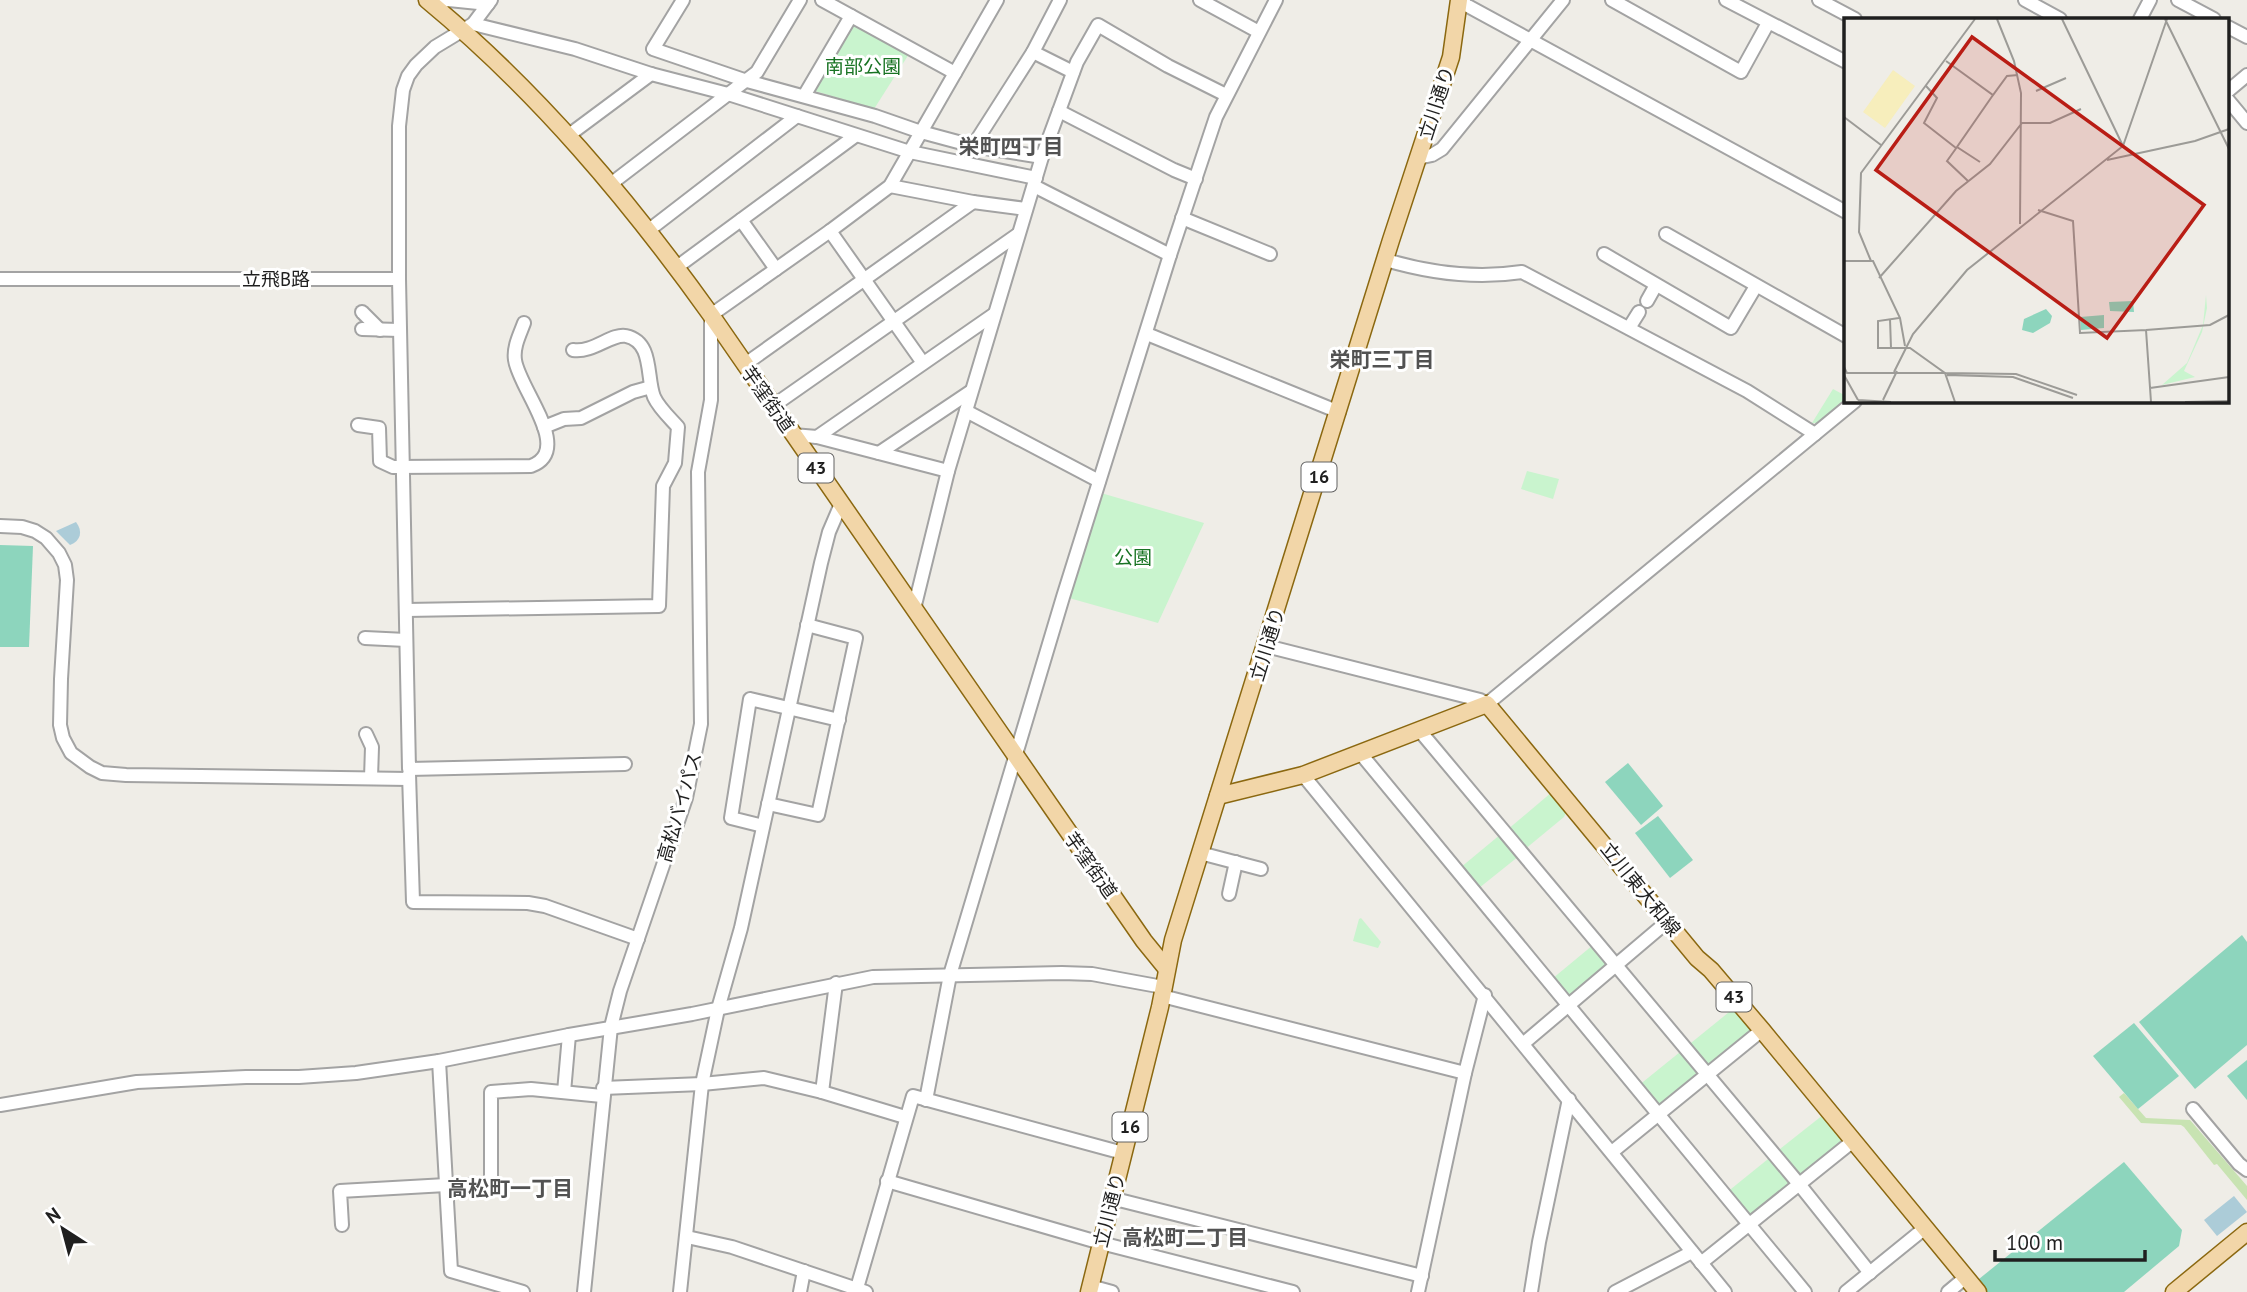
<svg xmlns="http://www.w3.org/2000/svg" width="2247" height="1292" viewBox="0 0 2247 1292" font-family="'PT Sans','Noto Sans JP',sans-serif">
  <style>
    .grass { fill: #c8e3b2 }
    .park { fill: #c9f4ce }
    .pitch { fill: #8dd5bd }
    .water { fill: #acccd8 }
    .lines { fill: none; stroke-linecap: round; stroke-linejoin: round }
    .minor-casing { stroke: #a3a3a3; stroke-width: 16 }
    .major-casing { stroke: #8b6810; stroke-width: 19 }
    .minor { stroke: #fff; stroke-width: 12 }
    .major { stroke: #f2d6a8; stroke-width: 16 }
    .labels { text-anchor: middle; stroke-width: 6; stroke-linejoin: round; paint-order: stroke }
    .shield { fill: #fff; stroke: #626262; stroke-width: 2 }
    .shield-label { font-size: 18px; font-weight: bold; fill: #1f1f1f }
    .park-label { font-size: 19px; fill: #187323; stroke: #fff }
    .street-label { font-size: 19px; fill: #1f1f1f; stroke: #fff }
    .neighbourhood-label { font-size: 21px; font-weight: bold; fill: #525252; stroke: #fff }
    .inset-road { fill: none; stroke: #9c9b97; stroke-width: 2 }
    .view { fill: #b91d15; fill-opacity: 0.15; stroke: #b91d15; stroke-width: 3.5 }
    .inset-edge { fill: none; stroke: #1f1f1f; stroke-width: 3.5 }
  </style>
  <rect width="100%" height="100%" fill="#efede7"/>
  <path class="grass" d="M2124,1093l22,25 44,2 57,66v14l-30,-36 -3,1 -30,-38 -3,-2 -40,-2 -22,-26z"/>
  <g class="park">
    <path d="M850,23l59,31 -35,55 -62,-19z"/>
    <path d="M1833,389l13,7v3l-29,24h-5z"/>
    <path d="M1527,471l32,8 -6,20 -32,-10z"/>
    <path d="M1101,493l103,30 -46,100 -89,-25z"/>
    <path d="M1552,792l15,18 -3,7 -40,33 -17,-20z"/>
    <path d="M1501,834l18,22 -40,32 -19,-20z"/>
    <path d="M1361,918l20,24 -3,6 -25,-7 6,-22z"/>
    <path d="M1593,945l18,22 -41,34 -18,-22z"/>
    <path d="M1739,1004l22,26 -53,43 -22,-26z"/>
    <path d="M1685,1048l21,26 -47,39 -21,-27z"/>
    <path d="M1828,1111l23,29 -52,42 -24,-29z"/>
    <path d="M1773,1155l24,29 -47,38 -24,-29z"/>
  </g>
  <g class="pitch">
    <path d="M0,545l33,1 -4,101h-29z"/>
    <path d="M1628,763l35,43 -22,19 -36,-43z"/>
    <path d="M1658,816l35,44 -23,18 -35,-45z"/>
    <path d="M2242,935l5,7v103l-52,44 -56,-67z"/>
    <path d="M2134,1023l45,53 -41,33 -45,-53z"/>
    <path d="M2247,1060v40l-20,-24z"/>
    <path d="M2124,1162l58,68 -3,16 -55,46h-138l-8,-9 1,-4z"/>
  </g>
  <g class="water">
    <path d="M76,522c7,9 5,19 -6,23l-14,-14z"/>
    <path d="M2234,1196l13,16 -30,24 -13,-16z"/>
  </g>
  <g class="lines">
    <g class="minor-casing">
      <g id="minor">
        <path d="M683,0l-30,49 94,32 128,35 46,16 52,14 69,11"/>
        <path d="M822,0l133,73"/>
        <path d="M1200,0l59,32"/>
        <path d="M1462,0l4,5 380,207"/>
        <path d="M1612,0l129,72 27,-49"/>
        <path d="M1726,0l120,62"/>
        <path d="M1819,0l36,19"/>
        <path d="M2025,0l35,19"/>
        <path d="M2178,0l36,19"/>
        <path d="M431,4l18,-4 39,4"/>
        <path d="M2140,19l10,-19"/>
        <path d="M473,24l102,25 76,25 77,20 182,58 126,26"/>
        <path d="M2228,27l19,10"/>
        <path d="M1033,52l40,20"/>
        <path d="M2228,91l19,-16"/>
        <path d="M804,96l47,-80"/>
        <path d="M2228,100l19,23"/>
        <path d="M1059,111l115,59 22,9"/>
        <path d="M569,135l82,-61"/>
        <path d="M973,146l60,-94 27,-52"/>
        <path d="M1418,158l14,-3 10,-6 121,-149"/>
        <path d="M612,183l145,-111 43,-72"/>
        <path d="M890,186l83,16 53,7"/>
        <path d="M1034,186l136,69"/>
        <path d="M1182,218l88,36"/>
        <path d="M741,220l35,49"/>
        <path d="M649,230l148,-114"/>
        <path d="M830,231l93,132"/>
        <path d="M1666,234l180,102"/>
        <path d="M1604,254l127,74 25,-42"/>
        <path d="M1386,260c44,13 90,19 136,12l225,119 68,43"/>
        <path d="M677,267l178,-131"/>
        <path d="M0,279h399v-153l4,-36 5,-14 8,-11 19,-18 38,-23 18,-24"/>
        <path d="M399,279l10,490 216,-5"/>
        <path d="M1647,301l9,-16"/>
        <path d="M362,312l18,18"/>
        <path d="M1629,328l10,-16"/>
        <path d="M362,329l38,1"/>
        <path d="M1147,334l192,78"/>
        <path d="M744,365l229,-163"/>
        <path d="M773,406l244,-171"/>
        <path d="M966,411l133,70"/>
        <path d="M358,425l21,3 1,33 13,6 138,-1c43,-16 -12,-77 -16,-106 -2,-13 5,-26 9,-37"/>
        <path d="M544,427l20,-8 17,-1 52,-26 18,-5"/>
        <path d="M793,435l24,2 131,34"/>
        <path d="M817,437l176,-122"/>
        <path d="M879,453l91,-61"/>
        <path d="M0,526l22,1 13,4 11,7 13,15 6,12 2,15 -6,99 -1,46 3,13 8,15 19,14 12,6 24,2 283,4"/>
        <path d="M914,609l34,-138 94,-314 35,-95 21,-37 70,41 58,29"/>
        <path d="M406,610l253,-4 4,-120 12,-23 3,-36c-8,-9 -19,-19 -24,-30 -8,-19 0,-55 -28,-61 -14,-3 -33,17 -53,14"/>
        <path d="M365,638l41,2"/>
        <path d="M1266,646l214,54 7,4 368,-303"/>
        <path d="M1420,731l379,453 71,89"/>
        <path d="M366,734l6,13 -1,31"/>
        <path d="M1361,754l444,538"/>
        <path d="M409,774l4,128 115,1 17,3 93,33"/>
        <path d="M1303,775l422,517"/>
        <path d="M768,804l50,11 38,-177 -49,-13"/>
        <path d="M763,826l-32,-8 19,-119 89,21"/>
        <path d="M1200,853l61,16"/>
        <path d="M1229,894l7,-32"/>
        <path d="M1162,996l303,77"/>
        <path d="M1524,1043l144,-122"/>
        <path d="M439,1061l12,210 72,21"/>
        <path d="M603,1088l99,-4 62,-6 58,14 83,25"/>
        <path d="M564,1092l5,-57"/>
        <path d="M822,1092l14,-109"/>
        <path d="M926,1100l24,-125 113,-378 107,-342 46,-138 60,-117"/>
        <path d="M0,1105l137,-23 109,-5h53l57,-4 83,-12 130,-26 123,-21 181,-37 189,-4 30,1 71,13"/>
        <path d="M2193,1109l46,55 8,6"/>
        <path d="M1612,1152l150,-122"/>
        <path d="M887,1181l214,62 192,49"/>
        <path d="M1111,1198l311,78"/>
        <path d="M342,1225l-2,-34 106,-6h45v-93l40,-3 71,7"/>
        <path d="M687,1237l45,10 134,45"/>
        <path d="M1701,1263l152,-122"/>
        <path d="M1090,1286l22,6"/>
        <path d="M857,1288l56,-192 210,57"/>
        <path d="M584,1292l27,-265 9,-36 66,-193 15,-74 -3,-252 13,-72v-85l119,-84 60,-45 107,-186"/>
        <path d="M680,1292l22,-208 16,-75 23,-81 80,-365 8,-31 12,-28"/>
        <path d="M800,1292l4,-21"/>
        <path d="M1418,1292l47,-219 20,-78"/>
        <path d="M1531,1292l8,-50 30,-143"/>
        <path d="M1615,1292l77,-40"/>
        <path d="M1846,1292l79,-64"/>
        <path d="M1948,1292l18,-15"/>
      </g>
    </g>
    <g class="major-casing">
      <g id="major">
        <path d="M427,0c110,91 201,199 284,315l433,626 22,27"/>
        <path d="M1218,796l85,-21 184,-71 210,254 14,12 51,60 216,262"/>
        <path d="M1089,1292l71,-285 13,-67 218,-700 60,-183 8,-57"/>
        <path d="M2174,1292l73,-60"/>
      </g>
    </g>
    <use href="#minor" class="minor"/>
    <use href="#major" class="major"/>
  </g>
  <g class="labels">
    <g class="shield">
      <rect x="798.5" y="453.5" width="35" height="29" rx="5"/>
      <rect x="1301.5" y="462.5" width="35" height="29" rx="5"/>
      <rect x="1716.5" y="982.5" width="35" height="29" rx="5"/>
      <rect x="1112.5" y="1112.5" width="35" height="29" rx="5"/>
    </g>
    <g class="shield-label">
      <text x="816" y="474">43</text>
      <text x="1319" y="483">16</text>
      <text x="1734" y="1003">43</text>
      <text x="1130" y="1133">16</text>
    </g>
    <g class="park-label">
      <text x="863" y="73">南部公園</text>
      <text x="1133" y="564">公園</text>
    </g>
    <g class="street-label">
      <text transform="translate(1436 103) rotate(-72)" y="7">立川通り</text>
      <text x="276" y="286">立飛B路</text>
      <text transform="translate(768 399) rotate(55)" y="7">芋窪街道</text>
      <text transform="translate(1267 644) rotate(-73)" y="7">立川通り</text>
      <text transform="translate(679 807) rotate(-74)" y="7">高松バイパス</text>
      <text transform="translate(1091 865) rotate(55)" y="7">芋窪街道</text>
      <text transform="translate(1641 889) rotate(51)" y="7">立川東大和線</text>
      <text transform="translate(1109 1210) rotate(-76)" y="7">立川通り</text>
    </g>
    <g class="neighbourhood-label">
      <text x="1011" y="154">栄町四丁目</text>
      <text x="1382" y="367">栄町三丁目</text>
      <text x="510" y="1196">高松町一丁目</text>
      <text x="1185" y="1245">高松町二丁目</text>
    </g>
  </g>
  <g transform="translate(1844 18)">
    <rect width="385" height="385" fill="#efede7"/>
    <path d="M49,52l22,16 -30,42 -22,-16z" fill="#f7eebc"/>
    <path d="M362,277l1,13 -5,24 -18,39 11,6 -33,8 25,-22 16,-38z" fill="#c9f4ce"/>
    <path d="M289,283l1,11 -24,-1 -1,-9zM202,291l6,7 -2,7 -17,10 -11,-3 2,-11zM260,297v13l-23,2 -1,-13z" fill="#8dd5bd"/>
    <path class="inset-road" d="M153,1l17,42 7,32 -1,131M218,1l61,127M321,1l64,130M102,43l47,34 14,-19 11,-1M82,68l11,12 -13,25 32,25M192,73l30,-13M0,99l37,28M113,129l-10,14 21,20M263,142l88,-19 34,-12M136,144l-23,-15 36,-52M194,192l35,11 7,112 66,-3 5,72M0,243h29l27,57 5,28M27,243l-12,-29 2,-59 114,-154M35,260l77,-87 34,-27 32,-41h28l31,-14M46,301l1,29M302,312l64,-5 19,-10M47,330h19l35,25 71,1 61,21M47,330h-13v-27l21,-3M0,349l3,6h98l10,29M50,354l19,-38 54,-64 156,-124 44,-127M0,357l14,25M103,357l66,2 60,21M306,370l79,-11M14,382l33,2M39,382l14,-29M341,384l44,-1"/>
    <path class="view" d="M128,19l232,168 -97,133 -231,-168z"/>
    <rect width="385" height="385" class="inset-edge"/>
  </g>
  <g transform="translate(63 1229) rotate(324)" stroke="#ffffff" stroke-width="5" paint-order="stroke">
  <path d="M0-5L12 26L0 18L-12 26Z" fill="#1f1f1f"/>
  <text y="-10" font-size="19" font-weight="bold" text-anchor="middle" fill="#1f1f1f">N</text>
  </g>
  <path d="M1995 1250v10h150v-10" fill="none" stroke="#1f1f1f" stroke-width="3.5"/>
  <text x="2006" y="1250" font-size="21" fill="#1f1f1f" stroke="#ffffff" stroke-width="5" paint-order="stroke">100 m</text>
</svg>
